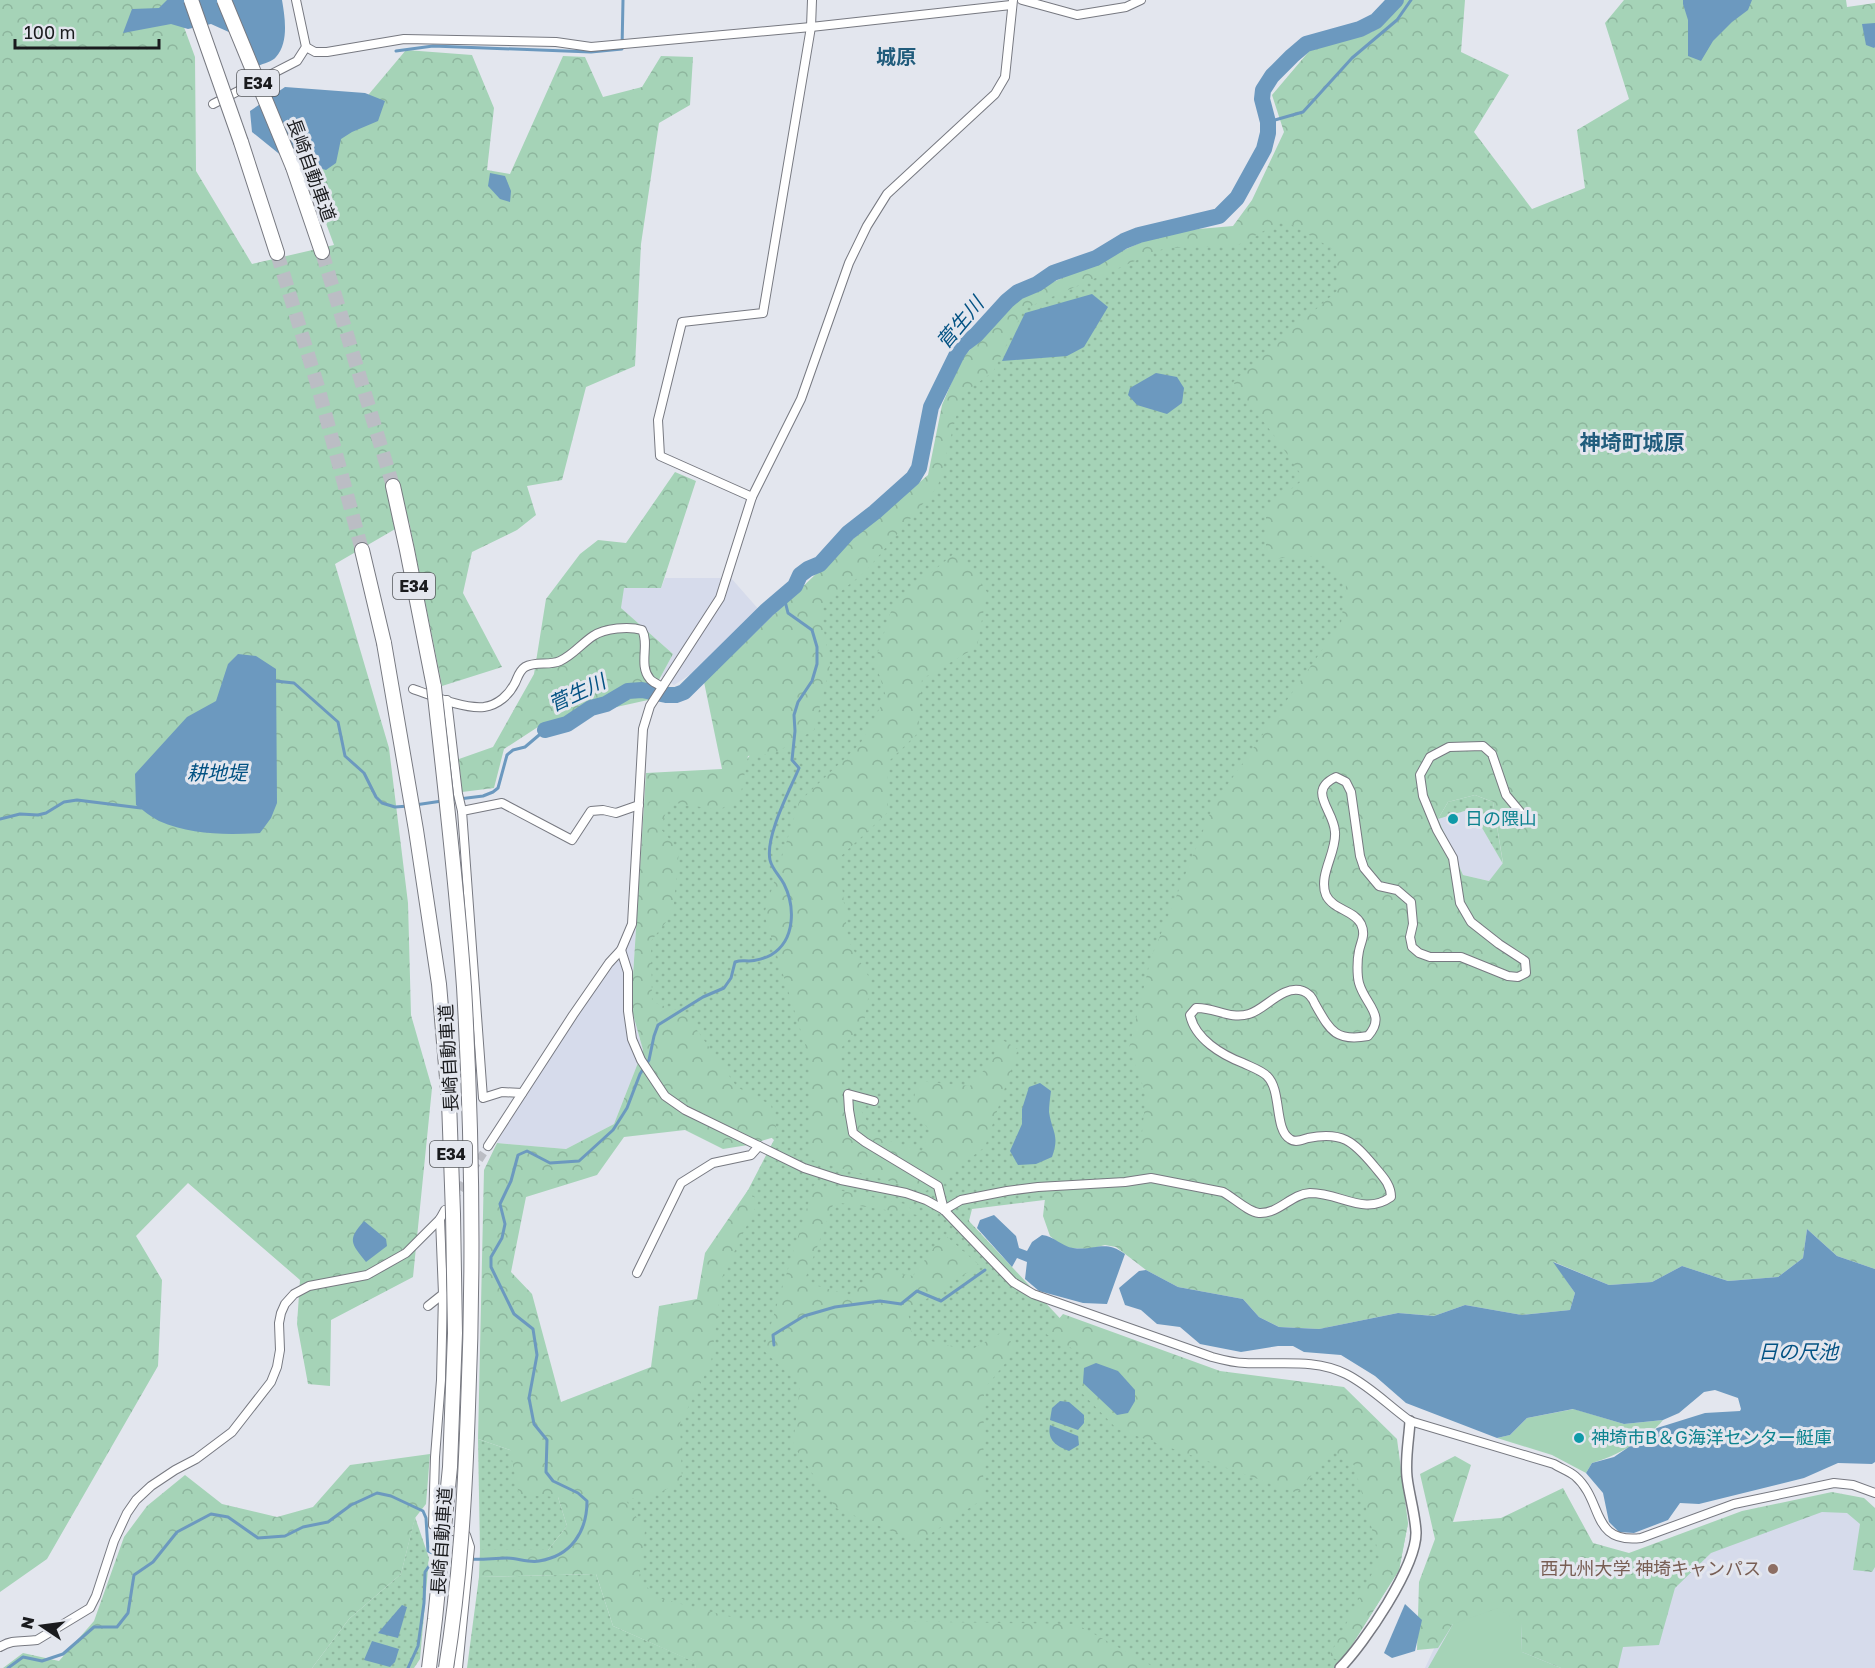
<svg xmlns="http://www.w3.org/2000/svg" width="1875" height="1668" viewBox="0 0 1875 1668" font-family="'Golos Text','Noto Sans JP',sans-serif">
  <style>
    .built { fill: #d6dbeb }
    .grass { fill: url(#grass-dots) }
    .forest { fill: url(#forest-crowns); fill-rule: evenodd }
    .garden { fill: #a5d3b7 }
    .water { fill: #6c99bf }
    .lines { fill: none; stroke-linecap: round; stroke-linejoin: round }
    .stream { stroke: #6c99bf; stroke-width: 3 }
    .river { stroke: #6c99bf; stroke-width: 16 }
    .minor-tunnel { stroke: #bbbdc4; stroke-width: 8; stroke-dasharray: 8 4; stroke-linecap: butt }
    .motorway-tunnel { stroke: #bbbdc4; stroke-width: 14; stroke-dasharray: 14 7; stroke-linecap: butt }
    .minor-casing { stroke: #777981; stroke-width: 10 }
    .tertiary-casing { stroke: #777981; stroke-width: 12 }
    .motorway-casing { stroke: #777981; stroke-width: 16 }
    .minor { stroke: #fff; stroke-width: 8 }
    .tertiary { stroke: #fff; stroke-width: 9 }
    .motorway { stroke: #fff; stroke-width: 14 }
    .motorway-bridge-casing { stroke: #777981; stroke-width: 16; stroke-linecap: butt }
    .motorway-bridge { stroke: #fff; stroke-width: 14 }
    .culture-dot { fill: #0f9aa8; stroke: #e3e6ee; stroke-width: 2 }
    .education-dot { fill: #8d6e63; stroke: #e3e6ee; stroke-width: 2 }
    .labels { text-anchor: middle; stroke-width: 6; stroke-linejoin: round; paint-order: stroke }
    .shield { fill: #e3e6ee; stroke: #56585c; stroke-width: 1.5 }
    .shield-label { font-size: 16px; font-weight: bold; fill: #1a1b1e }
    .street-label { font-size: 18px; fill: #1a1b1e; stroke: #e3e6ee }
    .culture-label { font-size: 18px; fill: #0d838f; stroke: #e3e6ee; text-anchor: start }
    .education-label { font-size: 18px; fill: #785e54; stroke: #e3e6ee; text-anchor: end }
    .neighbourhood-label { font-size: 20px; font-weight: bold; fill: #215c7c; stroke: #e3e6ee }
    .water-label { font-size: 20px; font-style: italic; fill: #035283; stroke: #e3e6ee }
    .quarter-label { font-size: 21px; font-weight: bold; fill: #215c7c; stroke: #e3e6ee }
  </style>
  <defs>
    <pattern id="grass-dots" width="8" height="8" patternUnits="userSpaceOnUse" patternTransform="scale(1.5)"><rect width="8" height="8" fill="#a5d3b7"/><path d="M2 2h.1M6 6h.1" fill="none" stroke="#8db59d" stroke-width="1.8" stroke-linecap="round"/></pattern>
    <pattern id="forest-crowns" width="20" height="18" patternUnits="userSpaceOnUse" patternTransform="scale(1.5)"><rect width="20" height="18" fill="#a5d3b7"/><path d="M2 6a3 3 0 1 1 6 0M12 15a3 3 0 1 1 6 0" fill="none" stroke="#8db59d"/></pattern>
  </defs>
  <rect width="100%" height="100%" fill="#e3e6ee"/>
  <g class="built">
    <path d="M665,578h66l29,33 -60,57 -26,17 -13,-9 12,-22 -52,-46 2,-20h38z"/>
    <path d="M1471,809l32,55 -14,17 -26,-6 -25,-56z"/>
    <path d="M636,928l-5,79 12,43 -29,74 -48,25 -69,-6 27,-49z"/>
    <path d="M1822,1502l53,12v154h-450l27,-58 246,-69z"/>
  </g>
  <g class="grass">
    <path d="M1281,189l73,34 -46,246 49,114 -211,590 -13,16 -161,20 -3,12 101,108 260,79 78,115 -9,47 -62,98h-581l-125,-64 -16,-105 81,-153 11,-77 67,-129 -132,-125 12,-225 80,-15 89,-110 -8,-64 117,-114 24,-95 66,-87 141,-66 68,-1z"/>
    <path d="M1475,795l18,7 10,62 -32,-55 -33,10 10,-17z"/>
    <path d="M478,1439l32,11 48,47 9,29 -19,24h-68z"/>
    <path d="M415,1517l14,41 -9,101 -6,9h-102l37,-49 52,-45z"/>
    <path d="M596,1574l17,52 82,36 1,6h-229l12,-91z"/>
  </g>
  <g class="forest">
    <path d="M0,0h174l21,57 1,114 56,93 82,-19 -28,-76 100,-119 66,5 22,53 -7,62 23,4 53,-118 22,1 18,40 39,-10 19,-31 32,1 -3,48 -31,18 -18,121 -6,122 -49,21 -24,93 -35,6 9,29 -19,15 -45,22 -9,41 39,74 -60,19 -33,-165 -74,43 54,184 19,155 3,112 21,73 -19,189 -82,43 -1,66 -22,-2 -11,-60 3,-44 -112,-97 -52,53 26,44 -4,86 -111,193 -47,33z"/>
    <path d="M1404,0h61l-4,52 48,23 -35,57 58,77 53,-21 -8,-58 52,-31 -24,-76 19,-23h222l1,7 28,-4v1266l-38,-13 -30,-27 -4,29 -25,19 -50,4 -46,-15 -30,16 -43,3 -55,-23 21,31 -5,17 -48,5 -57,-10 -31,11 -36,-3 -79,16 -40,-2 -20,-10 -16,-18 -65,-12 -32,-17 -30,-23 -11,-2 -16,4 -18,-1 -10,-3 -11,-9 -7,-20 3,-26 92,-19 8,-77 -17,-46 22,-90 63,-154 127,-181 5,-38 -26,-29 -54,3v-50l38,-30 -28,-41 -43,-56 105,-92 -2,-39 -52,-31 -48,26 -71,2 -141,61 -31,63 -31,22 -24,92 -73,86 -45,36 10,58 -16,64 -39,23 -27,3 -8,42 -21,12 -49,-8 -10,26 19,22 -6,63 -22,28 1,61 33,11 52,74 34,18 7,31 -30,9 -25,4 -38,-19 -61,7 -27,38 -71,22 -15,75 21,22 29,108 90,-35 8,-61 38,-7 8,-46 43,-63 10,12 -36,76 -11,85 -31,60 2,57 -34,20 -24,-3 21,34 -6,48 19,19 81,21 337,5 76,42v2h-456l-2,-6 -81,-36 -17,-52 -117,3 1,-27h68l19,-24 -9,-29 -39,-2 -9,-45 -32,-11 6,-269 13,-27 69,6 48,-25 29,-74 -12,-43 15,-234 76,-4 -18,-87 143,-138 81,-69 14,-70 20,-47 58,-61 144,-65 69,-6 19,-26 32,-68 -12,-37 39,-46 61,-17zM1475,795l18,7 10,61 -14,18 -26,-6 -25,-56 10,-17z"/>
    <path d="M675,472l21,9 -35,107h-37l-3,20 52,46 -25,46 -104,23 -40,26 -10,39 -32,4 -3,-33 34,-12 41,-73 12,-75 34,-45 18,-14 28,3z"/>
    <path d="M957,551l30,41 -10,55 -55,32 -4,54 -31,30 1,49 -49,46 9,82 23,41 -7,42 -23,25 1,52 16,5 18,32 46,14 8,-21 -18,-19 5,-30 53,5 22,-25 7,-23 19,11 -33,98 -59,44 -115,-31 -2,-103 -45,-143 35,-112 61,-58 26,-47 -11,-36 18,-56z"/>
    <path d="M814,1185l91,19 13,11 -84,-13 -30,80 45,13 27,-25 37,6 31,-42 35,31 -71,46 4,25 57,15 32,-18 17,15 -34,41 -1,110 -65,43 -82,-34 -43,-63 7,-60 -37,-35z"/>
    <path d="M1063,1314l157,57 124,16 53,52 11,84 -9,47 -57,91 -13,-4 51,-99 -26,-93 -22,-15 -35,43 -180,-64 -39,-40 4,-35 -36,-20z"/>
    <path d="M430,1454l-4,50 -11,14 -14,56 -52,45 -37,49h-309l20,-15 36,8 35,-40 30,-84 23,-31 38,-31 37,29 55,13 36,-10 37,-42z"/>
    <path d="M1455,1456l16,9 -18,57 48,-4 62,-30 30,55 36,10 113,-42 90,-19 32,6 11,10v59l-3,5 -19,-2 7,-46 -13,-11 -25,-1 -111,41 -36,35 -16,57 -36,2 -5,21h-57l-39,-16 -1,-28h-68l-15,24 -21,2 2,-68 16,-43 -15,-65z"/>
  </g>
  <g class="garden">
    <path d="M1574,1409l50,15 39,-4c-16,20 -47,36 -71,43l-6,10 -34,-18 -55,-17 13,-3 17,-17z"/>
    <path d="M1498,1608l23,16 1,28 39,16h-133l25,-44z"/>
  </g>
  <g class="water">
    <path d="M167,0h115c3,18 7,42 -6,57 -4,5 -12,6 -18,9l-27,-33 -20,-9 -23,5 -17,-5 -48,9 9,-24 27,-1z"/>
    <path d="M1683,0h69l-4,10 -16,12 -19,19 -12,20 -13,-5v-36l-5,-16z"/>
    <path d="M1875,23v24l-1,1 -8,-3 -4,-21z"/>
    <path d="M285,87l80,6 20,8 -7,20 -26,11 -11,7 -5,24 -10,7 -43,-13 -31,-25 -2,-21z"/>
    <path d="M490,173l15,3 6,15 -1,11 -10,-3 -12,-13z"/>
    <path d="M1092,294l16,13 -24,40 -17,9 -65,5 23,-48z"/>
    <path d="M1156,373l21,4 7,11 -2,15 -15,11 -30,-9 -9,-10 2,-7z"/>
    <path d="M238,654l18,2 20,13 1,134 -6,15 -11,15c-34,2 -69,2 -101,-12 -8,-4 -16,-11 -23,-16l-1,-31 52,-57 29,-16 12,-37z"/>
    <path d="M1040,1083l11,8c-1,7 -2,15 -2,21 3,20 11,23 3,45l-16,7 -18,1 -8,-14 12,-27v-15l7,-22z"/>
    <path d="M994,1215l22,21 3,12 8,3 5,-9 10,-7c12,1 19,11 31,13 23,3 31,-9 52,6l-18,50 -24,-1 -44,-12 -14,-12 2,-17 -10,-4 -5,9 -35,-39 3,-8z"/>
    <path d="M364,1221l22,18 1,7 -21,16c-15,-19 -19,-22 -2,-41z"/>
    <path d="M1807,1229l30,27 38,13v193l-3,2 -34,-1 -34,15 -105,26 -19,-1 -12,17 -34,13 -15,-1 -10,-10 -6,-29 -17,-20 6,-10 22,-6 43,-29 48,-15 35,-2 1,-2 -3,-11 -23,-8 -11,2 -25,21 -16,7 -39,4 -51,-15 -46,9 -17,17 -13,3 -91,-35 -31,-27 -34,-21 -37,-3 -11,-6h-15l-37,6 -41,-8 -20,-17 -23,-3 -16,-14 -16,-5 -6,-17 20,-17 7,-1 32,17 65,12 16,18 20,10 40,2 79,-16 36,3 31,-11 57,10 48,-5 5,-17 -22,-31 56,23 43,-3 30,-16 46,15 50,-4 25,-19z"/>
    <path d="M1096,1363l22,8 17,19v11l-7,12 -11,2 -34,-32 1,-15z"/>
    <path d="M1060,1401l9,1 15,13v8l-6,7 -28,-10 2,-12z"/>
    <path d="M1050,1425l28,11 1,9 -10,6c-13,-5 -22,-11 -19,-26z"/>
    <path d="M1405,1604l17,16 -7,31 -23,7 -8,-5z"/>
    <path d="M402,1605l5,2 -9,31 -20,-5z"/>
    <path d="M372,1641l27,8 -4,13 -5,5 -26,-7z"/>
  </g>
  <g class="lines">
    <g class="stream">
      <path d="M396,51l37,-5 158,6 31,-3 1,-49"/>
      <path d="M1268,122l35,-10 49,-54 45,-38 14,-20"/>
      <path d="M273,683l2,-2 19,2 44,39 7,34 19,17 12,24 6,6 13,4 14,-1"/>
      <path d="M451,800l32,-4 10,-4 5,-4 9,-33 6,-5 12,-3 20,-17"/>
      <path d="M415,805l27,-4"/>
      <path d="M0,819l20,-5 18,1 8,-2 18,-11 13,-2 64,8"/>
      <path d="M774,1345l-1,-10 31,-19 31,-9 45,-6 21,3 16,-13 24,10 44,-31"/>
      <path d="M469,1559c13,1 25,-1 38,-1 10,0 22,5 32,3 32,-5 48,-29 48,-60l-9,-8 -25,-12 -7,-9 1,-32 -13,-16 -5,-26 8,-43 -4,-26 -19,-15 -23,-47v-10l11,-19 3,-14 -5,-20 11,-23 7,-26 9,-4 23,12 29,-2 34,-31 14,-22 13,-34 9,-14 5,-24 4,-11 45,-28 21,-9 7,-10 4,-16c6,-2 8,-1 14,-1 6,0 17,-3 22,-6 25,-15 24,-49 13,-71 -5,-9 -12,-15 -14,-24 -5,-24 20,-70 29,-92l-7,-8 3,-29 -1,-16 4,-13 14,-21 5,-17v-17l-5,-17 -24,-17 -4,-16"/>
      <path d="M8,1668l15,-11 19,4 21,-7 31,-27h23l11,-14 6,-38 19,-13 24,-30 34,-18 17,3 30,21 27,-2 18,-9 25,-5 23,-17 26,-12 14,3 32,15 3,7 2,33 8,4"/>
      <path d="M408,1668l10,-22 6,-43 1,-31 11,-16"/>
    </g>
    <path class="river" d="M545,730l22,-6 24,-16 15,-4 22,-13 14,-1 24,5h10l8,-3 83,-82 28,-24 5,-11 8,-6 12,-5 28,-31 27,-21 38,-34 6,-10 12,-61 27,-55 6,-8 12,-9 31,-34 11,-9 19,-8 16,-11 43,-15 28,-17 15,-6 80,-19 18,-18 27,-49 4,-16v-11l-6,-23 1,-9 9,-14 20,-20 14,-12 54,-15 16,-8 20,-21"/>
    <path class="minor-tunnel" d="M453,1200l35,-54"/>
    <g class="motorway-tunnel">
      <path d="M322,252l71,234"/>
      <path d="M277,253l41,134 44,163"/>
    </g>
    <g class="minor-casing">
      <g id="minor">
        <path d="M1022,0l55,15 49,-8 15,-7"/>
        <path d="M306,47l9,5h12l77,-13 152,3 35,5 220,-20 200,-22"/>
        <path d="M213,104l84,-43 9,-14 -10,-47"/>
        <path d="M752,497l-92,-41 -2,-36 24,-98 81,-9 48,-286 1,-27"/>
        <path d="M413,689c20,7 50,20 71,18 14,-2 25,-12 31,-24 3,-6 4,-12 10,-16 11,-6 24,-1 35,-6 13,-6 21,-17 33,-25 12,-8 36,-10 49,-6 8,14 -4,35 8,49 2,3 8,5 12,8"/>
        <path d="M447,700l11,94 4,17"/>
        <path d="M621,950l7,22v39l4,28 9,21 24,36 20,14 119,58 37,12 65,13 20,7 18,10 69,72 20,12 179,63c11,3 22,6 33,6 33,2 70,-5 101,11 24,12 43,32 64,47l144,43c6,4 15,7 21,12 29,25 15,68 66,62l93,-34 100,-21 19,2 22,8"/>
        <path d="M522,1093l-20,-1 -19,6 -21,-287 40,-8 70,37 19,-29 12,-1 13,3 23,-8"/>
        <path d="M874,1101l-26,-7 1,16 4,23 12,9 73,44 6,24"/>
        <path d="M488,1146l85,-131 36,-52 12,-13 11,-26 11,-195 7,-23 70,-108 32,-101 49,-98 48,-136 18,-37 20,-32 108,-100 10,-17 8,-77"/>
        <path d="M944,1210l17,-10 46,-9 31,-4 87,-5 26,-4 72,14c11,6 25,20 36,21 20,1 32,-19 51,-20 31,0 54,23 81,4 0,-13 -9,-21 -17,-31 -21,-25 -32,-35 -66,-28 -6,2 -13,5 -18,1 -16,-9 -8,-49 -23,-63 -6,-6 -16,-9 -24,-13 -21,-8 -48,-24 -53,-48l6,-7c18,-1 34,12 53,6 17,-5 34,-30 54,-23 6,2 10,8 12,13 15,26 20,38 53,32 19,-21 -3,-31 -9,-53 -2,-8 -2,-23 0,-32 2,-10 7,-16 2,-27 -7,-14 -28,-14 -35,-29 -8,-20 11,-43 9,-63 -1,-22 -29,-41 1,-55l10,5 5,10 9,64 4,12 15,18 18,4 14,12 2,22 -3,13 2,10 7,6 11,4h31l47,19 10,1 8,-4 -1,-12 -26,-17 -28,-22 -11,-19 -7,-45 -16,-28 -14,-34 -3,-21 10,-18 19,-10 34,-1 9,8 14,41 15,18"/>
        <path d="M440,1219l3,75 -2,86 -6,77 -2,68 33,10 4,12 -12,121"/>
        <path d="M637,1273l44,-90 32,-20 38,-8 8,-9"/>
        <path d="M428,1306l15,-12"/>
        <path d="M0,1647c12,-8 23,-5 37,-7l53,-32 6,-12 18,-55 13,-28 9,-13 15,-14 24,-16 21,-11 36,-27 39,-50 6,-15 3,-17 -1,-27 2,-10 4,-9 9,-10 15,-8 58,-11 39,-22 34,-34 5,-9"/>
      </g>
    </g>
    <g class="tertiary-casing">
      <path id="tertiary" d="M1340,1668c24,-24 77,-102 76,-136 -1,-19 -7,-37 -9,-55 -2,-19 2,-38 3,-56"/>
    </g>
    <g class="motorway-casing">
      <g id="motorway">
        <path d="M241,142l36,111"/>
        <path d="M293,167l29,85"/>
        <path d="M393,486l14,64 27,137"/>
        <path d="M362,550l22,93"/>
      </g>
    </g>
    <use href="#minor" class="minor"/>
    <use href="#tertiary" class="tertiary"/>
    <use href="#motorway" class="motorway"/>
    <g class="motorway-bridge-casing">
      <g id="motorway-bridge">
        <path d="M191,0l50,142"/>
        <path d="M224,0l69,167"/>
        <path d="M384,643l32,187 23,154 10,117 4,113 2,119 -5,134 -15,152 -6,49"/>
        <path d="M434,687c11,100 23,200 30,300 8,140 10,280 4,420 -3,87 -8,175 -22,261"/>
      </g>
    </g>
    <use href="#motorway-bridge" class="motorway-bridge"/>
  </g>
  <g class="culture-dot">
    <circle cx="1453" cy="819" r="6"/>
    <circle cx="1579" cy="1438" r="6"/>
  </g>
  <circle class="education-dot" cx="1773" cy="1569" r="6"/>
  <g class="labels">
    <g class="shield">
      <rect x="237" y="70" width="42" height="26" rx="4.5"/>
      <rect x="393" y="573" width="42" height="26" rx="4.5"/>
      <rect x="430" y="1141" width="42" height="26" rx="4.5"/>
    </g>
    <g class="shield-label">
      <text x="258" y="89">E34</text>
      <text x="414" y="592">E34</text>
      <text x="451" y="1160">E34</text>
    </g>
    <g class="street-label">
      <text transform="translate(311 170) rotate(70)" y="6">長崎自動車道</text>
      <text transform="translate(449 1058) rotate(-93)" y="6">長崎自動車道</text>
      <text transform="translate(442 1541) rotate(-86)" y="6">長崎自動車道</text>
    </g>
    <g class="culture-label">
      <text x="1465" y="825">日の隈山</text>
      <text x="1591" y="1444">神埼市B＆G海洋センター艇庫</text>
    </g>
    <g class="education-label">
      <text x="1761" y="1575">西九州大学 神埼キャンパス</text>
    </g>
    <g class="neighbourhood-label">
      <text x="896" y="64">城原</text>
    </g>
    <g class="water-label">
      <text transform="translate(960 323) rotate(-50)" y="7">菅生川</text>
      <text transform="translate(577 693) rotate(-25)" y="7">菅生川</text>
      <text x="217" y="780">耕地堤</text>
      <text x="1798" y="1359">日の尺池</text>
    </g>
    <g class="quarter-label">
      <text x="1632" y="450">神埼町城原</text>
    </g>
  </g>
  <g transform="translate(42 1626) rotate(283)" stroke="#e3e6ee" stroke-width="4.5" paint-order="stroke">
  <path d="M0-4.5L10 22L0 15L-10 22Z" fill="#1a1b1e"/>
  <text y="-9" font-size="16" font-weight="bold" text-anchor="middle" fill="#1a1b1e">N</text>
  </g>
  <path d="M15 39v9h144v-9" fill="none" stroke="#1a1b1e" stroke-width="3"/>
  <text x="24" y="39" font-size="18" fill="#1a1b1e" stroke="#e3e6ee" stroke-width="4.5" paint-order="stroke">100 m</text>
</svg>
